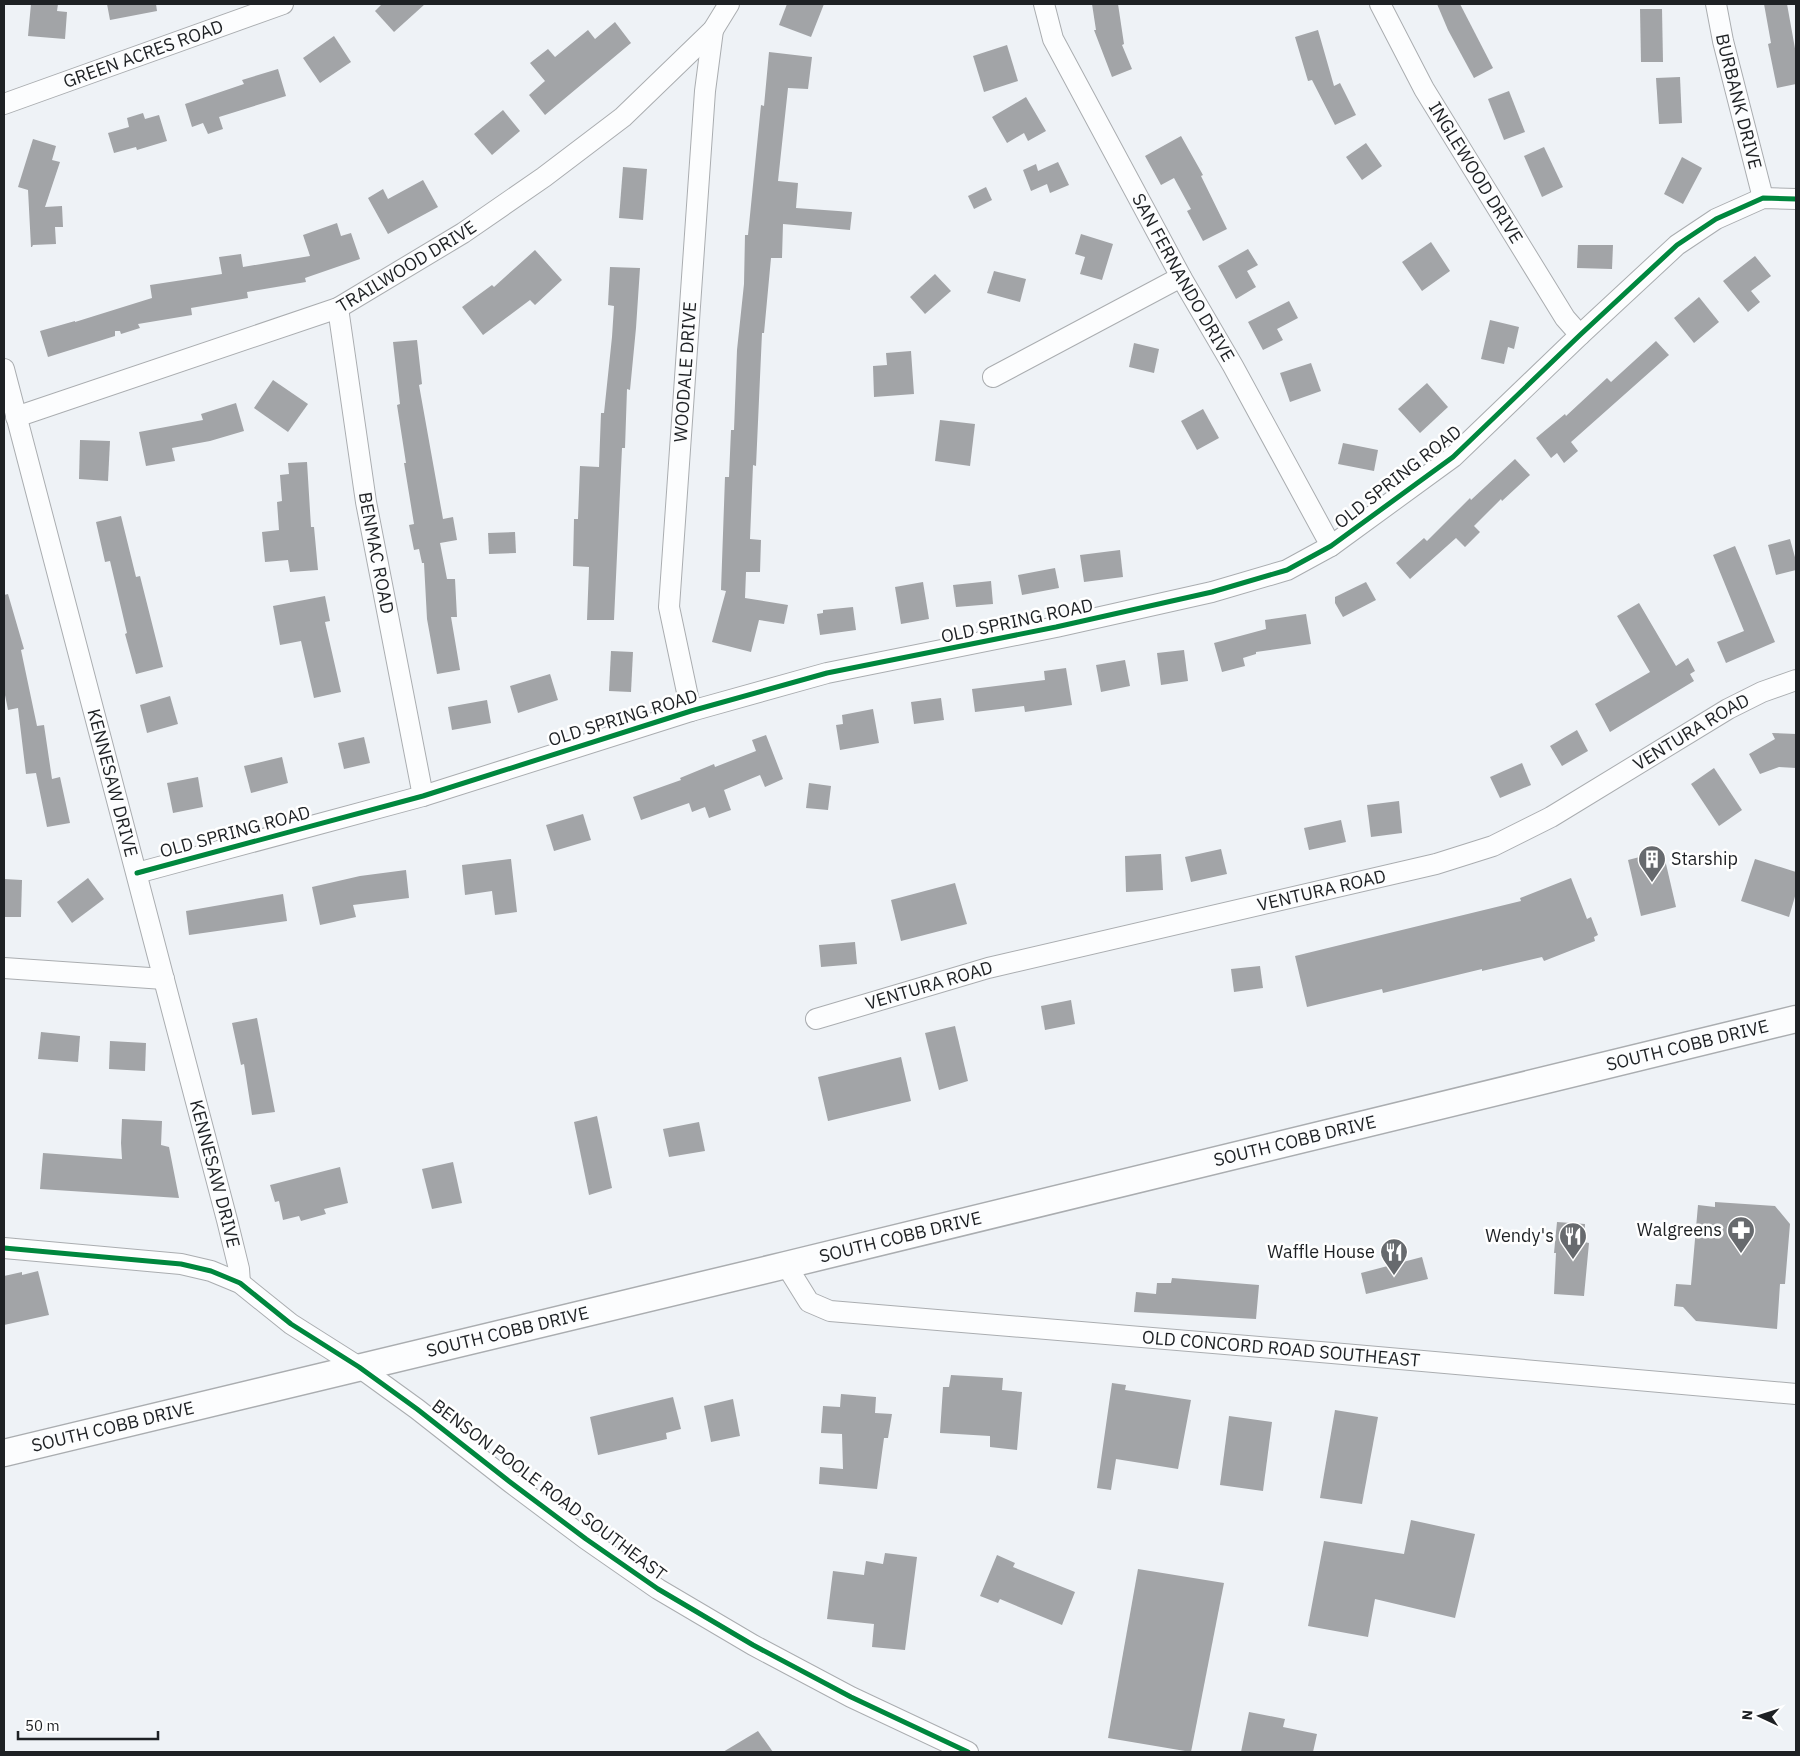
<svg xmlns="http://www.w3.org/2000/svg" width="1800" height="1756" viewBox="0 0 1800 1756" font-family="'IBM Plex Sans',sans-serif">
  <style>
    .building { fill: #a2a4a7 }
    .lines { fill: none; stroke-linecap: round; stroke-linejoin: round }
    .minor-casing { stroke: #aaadb0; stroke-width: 22 }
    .major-casing { stroke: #aaadb0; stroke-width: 29 }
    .minor { stroke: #fcfdfe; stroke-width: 20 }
    .major { stroke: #fcfdfe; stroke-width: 26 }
    .cycleway-casing { stroke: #fff; stroke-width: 8 }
    .cycleway { stroke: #00873e; stroke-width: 5 }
    .labels { text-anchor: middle; stroke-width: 5; stroke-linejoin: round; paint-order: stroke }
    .street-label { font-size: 18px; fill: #1e2124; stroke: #fff }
    .poi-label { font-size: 18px; fill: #1e2124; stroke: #fff; text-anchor: end }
  </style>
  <rect width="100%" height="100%" fill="#eef2f6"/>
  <g class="building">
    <path d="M31,4h27l-1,7 10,1 -2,27 -37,-3z"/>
    <path d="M107,4h49l1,7 -47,9z"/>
    <path d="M382,4h43l-31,28 -19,-21z"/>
    <path d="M787,4h37l-13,33 -32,-12z"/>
    <path d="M1092,4h26l6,40 -2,1 10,24 -20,8 -18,-47h2z"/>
    <path d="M1437,4h23l33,64 -19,10 -26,-48z"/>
    <path d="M1764,4h23l9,50v30l-19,4 -9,-44 3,-1z"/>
    <path d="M1640,9h22l1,53h-22z"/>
    <path d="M615,22l16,21 -86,72 -16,-20 16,-14 -15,-18 18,-14 7,8 33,-27 7,9z"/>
    <path d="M1318,30l16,56 6,-3 16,32 -21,10 -23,-45 -4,1 -13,-44z"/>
    <path d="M334,36l17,26 -31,21 -17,-25z"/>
    <path d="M1007,45l11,36 -34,11 -11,-36z"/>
    <path d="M769,52l43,5 -4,32 -20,-1 -10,93 20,2 -2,25 56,4 -2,18 -67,-6 -1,34h-11l-7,75h-2l-6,133 -3,-1 -3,74 11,1 -1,32h-14l-1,26 43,7 -4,19 -25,-4 -8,32 -39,-10 14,-51 -5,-1 4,-113h4l2,-47h3l3,-80 7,-66 1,-49h3l13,-130 3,1z"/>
    <path d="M278,69l8,27 -67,21 4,12 -15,5 -5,-11 -11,4 -7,-23 59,-20 -2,-4z"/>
    <path d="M1680,77l2,46 -23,1 -3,-46z"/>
    <path d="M1509,91l16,41 -21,8 -16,-41z"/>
    <path d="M1026,97l20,34 -18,10 -4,-8 -17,10 -15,-26z"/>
    <path d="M503,110l17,21 -28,24 -18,-21z"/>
    <path d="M143,113l2,6 14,-4 8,26 -30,9 -1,-3 -22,6 -6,-20 21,-6 -2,-9z"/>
    <path d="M1181,136l22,39 -2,1 26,53 -24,12 -16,-30 4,-2 -17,-31 -13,7 -16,-29z"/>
    <path d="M33,139l23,7 -4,14 8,2 -15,45 17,-1 1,21h-8l1,17 -23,1 -1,2h-1l-3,-57 -10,-3z"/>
    <path d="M1366,143l16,23 -20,14 -16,-23z"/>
    <path d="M1544,147l19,40 -21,10 -18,-41z"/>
    <path d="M1682,157l20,11 -19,36 -19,-10z"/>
    <path d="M1058,162l11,23 -19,8 -3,-9 -16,7 -8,-21 13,-6 2,7z"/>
    <path d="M623,167l24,2 -4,51 -24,-2z"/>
    <path d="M423,180l15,27 -50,27 -20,-36 15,-9 5,10z"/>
    <path d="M986,187l6,13 -18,9 -6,-13z"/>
    <path d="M337,223l4,13 10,-3 9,26 -55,19 1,4 -59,10 1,6 -57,10 1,7 -54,9 2,4 -19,6 -1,-3h-5v5l-67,21 -8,-26 35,-10v1l77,-24 -2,-13 72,-11 -3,-17 22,-3 2,13 67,-11 -7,-21z"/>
    <path d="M1081,234l32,10 -11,36 -22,-6 5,-17 -10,-3z"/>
    <path d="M1431,242l19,29 -28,20 -20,-29z"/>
    <path d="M1578,245h35l-1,24 -35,-1z"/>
    <path d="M1248,249l10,16 -11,6 9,16 -20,12 -18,-33z"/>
    <path d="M535,250l27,30 -27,25 -5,-5 -47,35 -21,-28 30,-22 2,2z"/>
    <path d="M1755,256l16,20 -20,15 9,11 -12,10 -25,-31z"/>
    <path d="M610,267l30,1 -4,60 -6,62 -3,-1 -2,59h-3l-8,172h-27l2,-53 -16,-1 1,-47h4l2,-53 19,1 2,-54h3l8,-76 2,-31 -6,-1z"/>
    <path d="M994,271l32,8 -6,23 -33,-9z"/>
    <path d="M935,274l16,17 -26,23 -15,-17z"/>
    <path d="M1699,297l20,25 -25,21 -20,-25z"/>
    <path d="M1289,301l9,17 -21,11 6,11 -20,10 -15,-28z"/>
    <path d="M1490,320l29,7 -5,22 -6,-2 -4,17 -23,-5z"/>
    <path d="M417,340l5,44 -3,1 24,134 10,-2 4,23 -17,3 7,36h8l2,38h-6l9,53 -23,4 -10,-55 -3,-56h-2l-3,-14 -5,1 -5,-25 5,-1 -10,-61h2l-9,-58 3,-1 -7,-62z"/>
    <path d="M1656,341l13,14 -98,87 7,9 -14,12 -7,-10 -6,5 -15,-20 29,-24 1,2 41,-38 4,4z"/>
    <path d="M1134,343l25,6 -5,24 -25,-6z"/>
    <path d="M911,351l3,43 -40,3 -1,-31 14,-1 -1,-12z"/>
    <path d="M1311,363l10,28 -31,11 -10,-29z"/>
    <path d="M273,380l35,24 -20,28 -34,-24z"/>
    <path d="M1427,383l21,24 -28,26 -22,-24z"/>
    <path d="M236,403l8,28 -34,10 -38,7 3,13 -29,5 -7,-34 64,-12 -2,-6z"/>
    <path d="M1203,409l16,29 -22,12 -16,-29z"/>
    <path d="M940,420l35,4 -5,42 -35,-5z"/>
    <path d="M80,440l30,1 -2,40 -29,-2z"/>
    <path d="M1343,443l35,7 -4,21 -36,-7z"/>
    <path d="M1515,459l15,16 -28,26 -1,-2 -27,27 6,6 -15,15 -9,-9 -46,41 -14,-16 28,-25 3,3 43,-43 1,2z"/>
    <path d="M307,462l4,65h3l4,43 -28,2 -2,-12 -23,2 -3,-30 17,-2 -2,-28 5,-1 -2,-26 9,-1 -1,-11z"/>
    <path d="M121,516l15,61 4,-1 23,91 -27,7 -11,-40 2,-1 -17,-72 -5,1 -9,-40z"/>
    <path d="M515,532l1,21 -27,1 -1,-21z"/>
    <path d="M1790,539l6,22v9l-20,5 -8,-30z"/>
    <path d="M1735,546l40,96 -49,21 -9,-21 27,-11 -31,-76z"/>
    <path d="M1120,550l3,27 -39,5 -4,-27z"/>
    <path d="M1055,568l4,20 -37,7 -4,-20z"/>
    <path d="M991,581l2,23 -37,3 -3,-22z"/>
    <path d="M923,582l6,37 -28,5 -6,-37z"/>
    <path d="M1366,582l10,18 -33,17 -8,-14v-6z"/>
    <path d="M8,594l16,55 -3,1 16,76 7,-1 8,54 8,-2 10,46 -23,4 -11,-54 -10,1 -8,-66 -10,2 -4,-20v-95z"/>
    <path d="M325,596l5,25 -5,1 16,70 -27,6 -13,-57 -21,4 -7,-39z"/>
    <path d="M1639,603l37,63 12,-8 7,13 -5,3 4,7 -84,51 -15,-28 55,-32 -33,-56z"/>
    <path d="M853,607l3,23 -36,5 -3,-21 6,-1v-3z"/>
    <path d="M1306,614l5,30 -55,8v2l-13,4 2,8 -23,6 -8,-29 52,-14 -1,-9z"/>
    <path d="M1184,650l4,31 -27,4 -4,-32z"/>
    <path d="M611,651l22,1 -2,40 -22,-1z"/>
    <path d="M1125,660l5,26 -29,6 -5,-27z"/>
    <path d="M1066,668l6,37 -47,7 -1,-6 -49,6 -3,-23 73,-9 -1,-9z"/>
    <path d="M550,674l8,26 -40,13 -8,-27z"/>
    <path d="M170,696l8,28 -31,9 -7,-28z"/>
    <path d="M941,698l3,22 -30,4 -3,-22z"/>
    <path d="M487,700l4,23 -39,7 -4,-23z"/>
    <path d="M873,709l6,34 -39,7 -4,-25 7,-1 -1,-9z"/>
    <path d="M1577,730l11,21 -26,15 -12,-20z"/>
    <path d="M1772,733l24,1v34l-17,-1 -19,7 -11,-20 26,-15z"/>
    <path d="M766,735l17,44 -18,8 -5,-12 -36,15 7,20 -22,8 -4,-11 -13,5 -3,-9 -48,17 -8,-23 48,-17 -1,-2 34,-14 1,3 41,-16 -4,-11z"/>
    <path d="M364,737l6,26 -26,6 -6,-26z"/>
    <path d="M282,757l6,26 -37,10 -7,-27z"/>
    <path d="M1522,763l9,22 -31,13 -10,-21z"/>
    <path d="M1714,768l28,42 -23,16 -28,-42z"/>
    <path d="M198,777l5,30 -30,6 -6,-30z"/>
    <path d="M809,783l22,3 -3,24 -22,-2z"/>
    <path d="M1399,801l3,32 -31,4 -4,-32z"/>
    <path d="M583,814l8,26 -37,11 -8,-26z"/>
    <path d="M1341,820l5,22 -37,8 -5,-22z"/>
    <path d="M1221,849l6,25 -36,8 -6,-25z"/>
    <path d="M1663,851l13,56 -35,9 -13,-56z"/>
    <path d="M1161,854l2,36 -37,2 -1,-36z"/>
    <path d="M511,859l6,53 -22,3 -3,-24 -27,4 -3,-30z"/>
    <path d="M1755,859l41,13v21l-7,24 -48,-16z"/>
    <path d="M406,870l3,28 -56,7 3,12 -36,8 -8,-38 48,-11z"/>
    <path d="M88,878l16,21 -32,24 -15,-21z"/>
    <path d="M1571,878l16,41 4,-2 7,18 -4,2 1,4 -51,20 -2,-4 -60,14v-2l-99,24 -1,-4 -75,18 -12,-51 226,-55 -1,-3z"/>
    <path d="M4,879l18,1 -1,37h-17z"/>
    <path d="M955,883l12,41 -66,17 -10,-41z"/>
    <path d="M283,894l4,27 -98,14 -3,-24z"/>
    <path d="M855,942l2,22 -36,3 -2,-22z"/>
    <path d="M1260,966l3,22 -29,4 -3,-23z"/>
    <path d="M1071,1000l4,24 -30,6 -4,-24z"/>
    <path d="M257,1018l18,94 -23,3 -8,-51 -3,1 -9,-42z"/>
    <path d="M955,1026l13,55 -29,9 -14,-57z"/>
    <path d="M41,1032l39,4 -2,26 -40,-3z"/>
    <path d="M110,1041l36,2 -1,28 -36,-2z"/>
    <path d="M901,1057l10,44 -83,20 -10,-44z"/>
    <path d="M597,1116l15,72 -23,7 -15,-73z"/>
    <path d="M122,1119l40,2 -1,24 8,2 10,51 -139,-9 3,-36 79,6 -1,-16z"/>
    <path d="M699,1122l6,29 -36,6 -6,-28z"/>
    <path d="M453,1162l9,41 -30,6 -10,-40z"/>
    <path d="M340,1167l8,36 -24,6 2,5 -25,7 -2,-5 -16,4 -4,-19 -4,1 -5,-17z"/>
    <path d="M1715,1202l60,4 15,18 -5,60h-5l-3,45 -81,-8 -13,-14 -9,-1 2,-22 15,1 7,-80 17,2z"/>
    <path d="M1557,1222l28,2 -1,18 5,1 -5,53 -30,-2 2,-41h-2z"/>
    <path d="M1422,1257l6,22 -62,15 -5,-21z"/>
    <path d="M38,1271l11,44 -45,10v-49l18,-4v3z"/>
    <path d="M1172,1278l87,7 -3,34 -122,-7 2,-20 20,2 1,-11h14z"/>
    <path d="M951,1375l52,3 -1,12 20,2 -5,58 -27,-3v-11l-50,-3 3,-46h6z"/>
    <path d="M1112,1383l14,2 -1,5 66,10 -13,69 -62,-10 -5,31 -14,-2z"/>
    <path d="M841,1394l35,3 -1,16 17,1 -4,24h-4l-7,51 -58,-5 1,-17 23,2 -1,-35 -21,-1 2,-27 17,1z"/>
    <path d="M673,1397l8,32 -15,4 1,6 -69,16 -8,-38z"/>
    <path d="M733,1399l7,37 -29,6 -7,-36z"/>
    <path d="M1335,1410l43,7 -16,87 -42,-6z"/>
    <path d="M1229,1416l43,6 -9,69 -43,-6z"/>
    <path d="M1411,1520l64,14 -20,84 -80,-19 -7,38 -60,-11 16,-85 80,13z"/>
    <path d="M885,1553l32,4 -12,93 -33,-3 2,-23 -47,-5 6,-48 31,4 2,-14 17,3z"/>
    <path d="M997,1555l18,8 -2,4 62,25 -13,33 -62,-26 -2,4 -18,-7z"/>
    <path d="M1138,1569l86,14 -33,169 -83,-14z"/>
    <path d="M1249,1712l36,7 -2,8 34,7 -4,18h-72z"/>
    <path d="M758,1731l15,21h-50z"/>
  </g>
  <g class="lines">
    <g class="minor-casing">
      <g id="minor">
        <path id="s1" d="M1044,4l9,35 128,238 52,89 98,180"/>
        <path id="s2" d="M1380,4l44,85 141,229 15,17"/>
        <path id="s3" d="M1716,4l7,37 40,157"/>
        <path id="s4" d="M4,104l279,-100"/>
        <path id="s5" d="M338,308l28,194 57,294"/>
        <path id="s6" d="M4,369l223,851 12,49 1,14"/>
        <path d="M993,377l188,-100"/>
        <path id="s7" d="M16,417l322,-109 125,-75 81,-56 79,-60 90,-87 16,-26"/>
        <path id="s8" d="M691,711l-22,-104 36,-516 8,-61"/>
        <path d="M137,873l286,-77 268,-85 136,-38 229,-46 156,-35 75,-22 44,-24 122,-89 127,-122 97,-90 39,-26 47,-21 33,1"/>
        <path d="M4,968l160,11"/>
        <path id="s9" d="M816,1019l172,-51 448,-104 57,-18 58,-29 177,-108 34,-17 34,-12"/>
        <path d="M4,1248l177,16 30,7 29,12 51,41 68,43 58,42 93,73 76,57 72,50 95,56 98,52 117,55"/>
        <path id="s10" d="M786,1265l23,37 21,9 502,42 464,41"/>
      </g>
    </g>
    <g class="major-casing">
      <g id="major">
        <path id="s11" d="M4,1453l782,-188 1010,-246"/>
      </g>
    </g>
    <use href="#minor" class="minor"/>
    <use href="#major" class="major"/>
    <g class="cycleway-casing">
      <g id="cycleway">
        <path d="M137,873l286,-77 268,-85 136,-38 229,-46 156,-35 75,-22 44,-24 122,-89 127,-122 97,-90 39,-26 47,-21 33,1"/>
        <path d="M4,1248l177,16 30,7 29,12 51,41 68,43 58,42 93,73 76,57 72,50 95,56 98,52 117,55"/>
      </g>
    </g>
    <use href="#cycleway" class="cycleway"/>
  </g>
  <defs>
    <g id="building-pin" transform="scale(1.4375)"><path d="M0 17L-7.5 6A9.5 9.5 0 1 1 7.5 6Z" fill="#676a6e" stroke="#fff"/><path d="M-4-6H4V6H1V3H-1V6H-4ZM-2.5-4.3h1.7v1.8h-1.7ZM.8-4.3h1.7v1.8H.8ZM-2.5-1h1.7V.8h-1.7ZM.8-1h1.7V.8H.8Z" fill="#fff"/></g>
    <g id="pharmacy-pin" transform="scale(1.4375)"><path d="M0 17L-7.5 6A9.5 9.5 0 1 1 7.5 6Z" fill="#676a6e" stroke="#fff"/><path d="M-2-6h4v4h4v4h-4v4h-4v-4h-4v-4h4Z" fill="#fff"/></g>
    <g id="restaurant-pin" transform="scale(1.4375)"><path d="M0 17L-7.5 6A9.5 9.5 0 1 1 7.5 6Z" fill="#676a6e" stroke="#fff"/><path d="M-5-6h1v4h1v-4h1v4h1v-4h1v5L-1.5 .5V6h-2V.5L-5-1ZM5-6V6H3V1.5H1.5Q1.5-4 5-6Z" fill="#fff"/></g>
  </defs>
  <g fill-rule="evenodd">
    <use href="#building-pin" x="1652" y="859"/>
    <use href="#pharmacy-pin" x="1741" y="1230"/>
    <use href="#restaurant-pin" x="1573" y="1236"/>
    <use href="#restaurant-pin" x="1394" y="1252"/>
  </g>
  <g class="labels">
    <g class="street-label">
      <text dy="6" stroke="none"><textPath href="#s4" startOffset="148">GREEN ACRES ROAD</textPath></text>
      <text dy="6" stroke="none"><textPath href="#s3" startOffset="100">BURBANK DRIVE</textPath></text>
      <text dy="6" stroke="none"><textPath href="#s2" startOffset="194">INGLEWOOD DRIVE</textPath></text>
      <text dy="6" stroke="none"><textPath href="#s7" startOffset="420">TRAILWOOD DRIVE</textPath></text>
      <text dy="6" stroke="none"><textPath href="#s1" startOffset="308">SAN FERNANDO DRIVE</textPath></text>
      <text dy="6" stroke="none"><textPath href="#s8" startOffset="342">WOODALE DRIVE</textPath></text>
      <text transform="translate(1398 477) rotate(-38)" y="6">OLD SPRING ROAD</text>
      <text dy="6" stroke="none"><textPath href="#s5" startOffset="248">BENMAC ROAD</textPath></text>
      <text transform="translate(1017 621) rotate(-12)" y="6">OLD SPRING ROAD</text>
      <text transform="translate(623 718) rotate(-17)" y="6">OLD SPRING ROAD</text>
      <text dy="6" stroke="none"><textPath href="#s9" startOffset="928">VENTURA ROAD</textPath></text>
      <text dy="6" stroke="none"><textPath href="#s6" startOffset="428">KENNESAW DRIVE</textPath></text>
      <text transform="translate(235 832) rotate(-15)" y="6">OLD SPRING ROAD</text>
      <text dy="6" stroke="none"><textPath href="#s9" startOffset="522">VENTURA ROAD</textPath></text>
      <text dy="6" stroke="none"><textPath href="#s9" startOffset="118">VENTURA ROAD</textPath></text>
      <text dy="6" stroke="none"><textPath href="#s11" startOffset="1732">SOUTH COBB DRIVE</textPath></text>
      <text dy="6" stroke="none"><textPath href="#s11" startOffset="1328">SOUTH COBB DRIVE</textPath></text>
      <text dy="6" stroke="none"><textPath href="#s6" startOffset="832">KENNESAW DRIVE</textPath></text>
      <text dy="6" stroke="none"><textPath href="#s11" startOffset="922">SOUTH COBB DRIVE</textPath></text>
      <text dy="6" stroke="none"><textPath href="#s11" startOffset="518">SOUTH COBB DRIVE</textPath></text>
      <text dy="6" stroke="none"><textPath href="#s10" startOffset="519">OLD CONCORD ROAD SOUTHEAST</textPath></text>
      <text dy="6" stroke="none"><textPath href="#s11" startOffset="112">SOUTH COBB DRIVE</textPath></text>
      <text transform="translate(549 1490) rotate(37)" y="6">BENSON POOLE ROAD SOUTHEAST</text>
    </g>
    <g class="poi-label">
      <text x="1671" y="865" text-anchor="start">Starship</text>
      <text x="1722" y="1236">Walgreens</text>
      <text x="1554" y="1242">Wendy's</text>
      <text x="1375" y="1258">Waffle House</text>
    </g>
  </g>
  <rect width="1800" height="1756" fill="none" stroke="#1e2124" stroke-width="10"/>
  <g transform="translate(1760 1716) rotate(274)" stroke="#ffffff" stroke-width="4" paint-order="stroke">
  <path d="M0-4L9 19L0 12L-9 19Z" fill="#1e2124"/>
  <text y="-8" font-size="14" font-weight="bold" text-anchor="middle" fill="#1e2124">N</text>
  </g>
  <path d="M18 1731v8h140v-8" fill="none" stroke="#1e2124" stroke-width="2.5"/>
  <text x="25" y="1731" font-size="15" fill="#1e2124" stroke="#ffffff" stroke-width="4" paint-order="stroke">50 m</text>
</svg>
